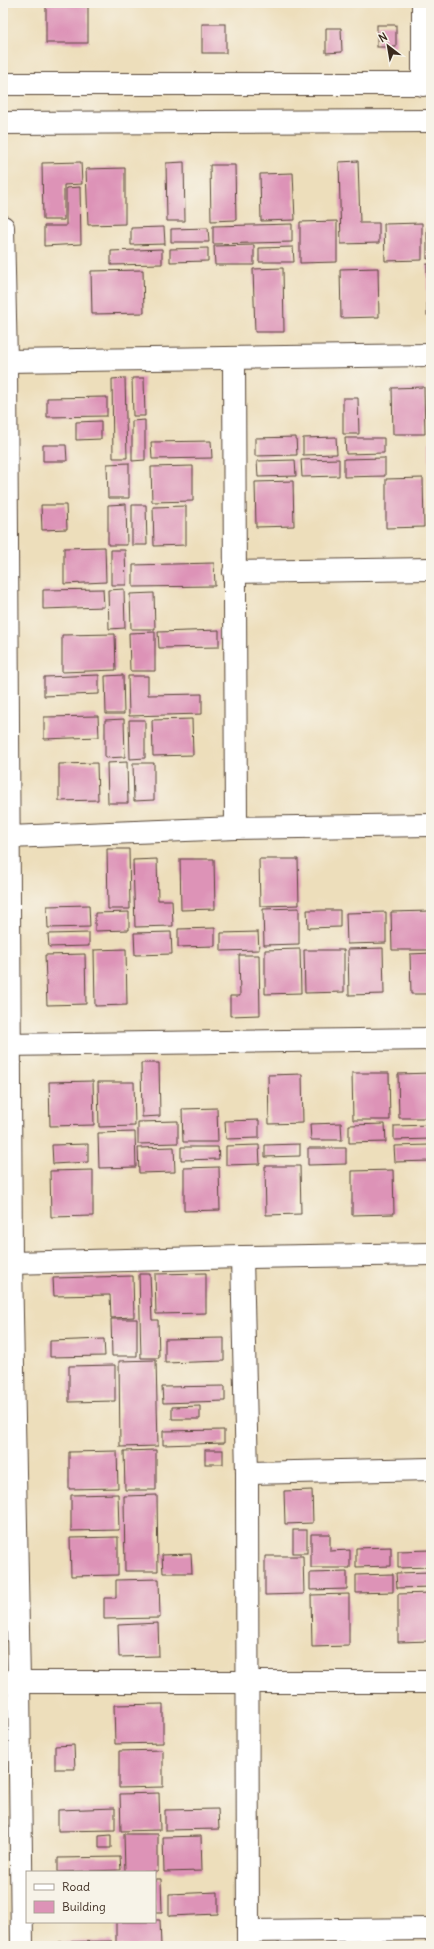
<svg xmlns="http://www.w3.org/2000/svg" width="434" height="1949" viewBox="0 0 434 1949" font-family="Delius,sans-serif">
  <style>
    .building { fill: #dd93b7 }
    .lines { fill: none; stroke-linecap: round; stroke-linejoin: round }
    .minor-casing { stroke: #564536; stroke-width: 24 }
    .tertiary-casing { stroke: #564536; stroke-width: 24 }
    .minor { stroke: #fff; stroke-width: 22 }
    .tertiary { stroke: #fff; stroke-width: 22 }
  </style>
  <rect width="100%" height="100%" fill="#f7f3e8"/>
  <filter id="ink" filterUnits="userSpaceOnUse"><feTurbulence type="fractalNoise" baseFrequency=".025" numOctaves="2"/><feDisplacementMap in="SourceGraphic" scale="8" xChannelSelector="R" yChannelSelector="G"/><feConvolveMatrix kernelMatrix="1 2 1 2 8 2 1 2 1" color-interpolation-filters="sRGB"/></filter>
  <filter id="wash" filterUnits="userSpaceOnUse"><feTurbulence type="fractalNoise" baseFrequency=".012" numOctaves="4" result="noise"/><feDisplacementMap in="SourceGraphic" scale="16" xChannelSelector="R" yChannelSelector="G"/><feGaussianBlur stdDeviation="0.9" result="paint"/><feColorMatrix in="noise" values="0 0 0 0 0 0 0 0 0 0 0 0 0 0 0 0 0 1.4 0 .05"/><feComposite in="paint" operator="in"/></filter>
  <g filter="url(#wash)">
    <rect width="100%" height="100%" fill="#eddebb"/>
    <g id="blocks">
      <g class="building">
        <rect x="46" y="3" width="42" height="40"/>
        <rect x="202" y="24" width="24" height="29"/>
        <rect x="377" y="25" width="19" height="22"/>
        <path d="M326,28h15l1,24 -16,1z"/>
        <path d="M358,161l2,62h19v20l-38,1 -2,-82z"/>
        <path d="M81,162l1,22 -18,1v35h-21l-1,-57z"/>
        <path d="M184,162l1,59h-18l-1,-58z"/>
        <path d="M210,165h25l1,55 -25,1z"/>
        <path d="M125,168v56l-37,1 -2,-56z"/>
        <path d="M293,173l2,47 -34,1 -1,-47z"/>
        <path d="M431,174v49h-3v-48z"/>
        <path d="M80,187l1,57 -37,2v-20h22v-38z"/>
        <path d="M337,221v41l-37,1v-41z"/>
        <path d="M422,223v37l-37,1 -1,-37z"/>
        <path d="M292,224v18l-79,2v-18z"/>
        <path d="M164,227l1,17 -34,1v-17z"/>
        <path d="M427,227h4v31l-4,1z"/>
        <path d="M208,228l1,14h-38v-13z"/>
        <path d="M254,245v20h-39l-1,-19z"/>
        <path d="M293,247l1,15h-35v-14z"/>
        <path d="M208,248v13l-38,1v-13z"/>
        <path d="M162,249v15l-51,1v-14z"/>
        <rect x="427" y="264" width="4" height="51"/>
        <path d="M283,268l1,64h-29l-2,-63z"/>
        <path d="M378,268l1,49 -38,1 -1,-49z"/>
        <path d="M143,270l1,43 -52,1 -1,-43z"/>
        <path d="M125,378l2,80h-14l-1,-79z"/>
        <path d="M132,378h12l1,38h-12z"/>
        <path d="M424,387l1,47h-32l-1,-46z"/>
        <path d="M107,397v19l-60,1v-19z"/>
        <path d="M343,398h15l1,36h-16z"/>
        <path d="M145,420v40l-13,1v-40z"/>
        <path d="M101,421v18l-25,1v-18z"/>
        <path d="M296,437l1,18 -42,1v-18z"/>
        <path d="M336,437l1,17 -34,1v-17z"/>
        <path d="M345,438h39v15l-38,1z"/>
        <path d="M211,441l1,17 -60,1 -1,-17z"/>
        <path d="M429,442h2v44h-1z"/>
        <path d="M43,445h23l1,16h-24z"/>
        <path d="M385,458v18l-41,1v-18z"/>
        <path d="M339,459v17l-37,1 -1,-17z"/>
        <path d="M295,460l1,16 -38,1 -1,-16z"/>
        <path d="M129,463v35h-21l-1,-34z"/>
        <path d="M193,466v35l-41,1 -1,-35z"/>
        <path d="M423,478l1,49 -38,1v-49z"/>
        <path d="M293,481l1,45 -38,1 -1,-45z"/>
        <path d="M126,504l1,41h-19v-40z"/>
        <path d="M41,505h25l1,24 -25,1z"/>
        <path d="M132,505h14l1,40h-15z"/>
        <path d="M186,506v39l-32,1 -1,-39z"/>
        <path d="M105,547l1,35 -42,2v-36z"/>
        <path d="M111,550h14l1,35h-15z"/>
        <path d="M214,563l1,23 -82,1v-22z"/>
        <path d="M103,589l1,18 -61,2v-19z"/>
        <path d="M124,589l1,39 -16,1 -1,-39z"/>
        <path d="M154,593l1,36h-24l-1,-35z"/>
        <path d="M219,630v17l-60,1 -1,-16z"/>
        <path d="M155,632v39h-25l-1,-38z"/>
        <path d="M115,634l1,36 -54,2v-37z"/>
        <path d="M99,675v19l-55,2v-19z"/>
        <path d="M123,675l1,39h-18l-1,-38z"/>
        <path d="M128,676h20v19l54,-1v20l-73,2z"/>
        <path d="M98,716l1,21 -55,2v-22z"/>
        <path d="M124,719l1,38 -20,1v-38z"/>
        <path d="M192,719l1,36 -40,1 -1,-36z"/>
        <path d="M129,720h16v38l-15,1z"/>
        <path d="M127,762l1,41h-20l-1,-40z"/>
        <path d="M97,763l1,37 -39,1v-37z"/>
        <path d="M133,763h21v37l-20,1z"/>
        <path d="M107,849h22l1,60h-22z"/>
        <path d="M157,859l1,41h14l1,26 -38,1 -2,-67z"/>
        <path d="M180,859h34l1,50 -34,1z"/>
        <path d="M259,859h39l1,46 -39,1z"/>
        <path d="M89,905l1,22 -42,1 -1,-22z"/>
        <path d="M299,908v36l-35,1 -1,-36z"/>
        <path d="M307,910h33v17l-32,1z"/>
        <path d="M429,911v39h-37l-1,-38z"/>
        <path d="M129,912v18l-34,1v-18z"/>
        <path d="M386,912v31l-39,1 -1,-31z"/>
        <path d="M215,928v18l-37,1v-18z"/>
        <path d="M171,932l1,22 -37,1 -1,-22z"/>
        <path d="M258,932l1,18 -38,1v-18z"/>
        <path d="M89,933v13l-40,1 -1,-13z"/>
        <path d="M383,948l1,46 -35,1 -1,-46z"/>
        <path d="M126,949l1,56 -32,1 -1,-56z"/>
        <path d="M300,949l1,44 -36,1v-44z"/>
        <path d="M304,950h40v42l-39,1z"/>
        <path d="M431,953v41h-20l-1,-40z"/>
        <path d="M85,954l1,50 -39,1 -2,-50z"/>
        <path d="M239,955h20l1,60 -30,1v-20h10z"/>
        <path d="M141,1063h18l1,53 -18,1z"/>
        <path d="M352,1073h37l1,47h-37z"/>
        <path d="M431,1073v45h-32l-1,-44z"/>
        <path d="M302,1074l1,49 -34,1 -1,-49z"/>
        <path d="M93,1081l1,44 -44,1 -1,-44z"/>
        <path d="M98,1082h36l1,44 -36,1z"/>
        <path d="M217,1108l1,34h-35l-1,-33z"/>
        <path d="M259,1120v18l-33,1 -1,-18z"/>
        <path d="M178,1121v22l-40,1v-22z"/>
        <path d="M341,1123l1,17h-31l-1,-16z"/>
        <path d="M385,1124l1,18 -37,1v-18z"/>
        <path d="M431,1125v14l-37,1v-14z"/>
        <path d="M135,1132l1,35 -37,1 -1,-35z"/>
        <path d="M88,1144v18l-35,2 -1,-19z"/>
        <path d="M300,1144v12l-35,1v-12z"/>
        <path d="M259,1145l1,19 -34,1v-19z"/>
        <path d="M429,1145l1,16 -35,1 -1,-16z"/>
        <path d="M174,1147l1,25 -36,1 -1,-25z"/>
        <path d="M181,1147h37l1,12 -38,1z"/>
        <path d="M308,1148h38v16l-38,1z"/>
        <path d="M265,1166h35l1,48 -35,1z"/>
        <path d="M219,1167l1,43 -36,1v-43z"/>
        <path d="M93,1170v46l-42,1 -1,-46z"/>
        <path d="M393,1170l1,44 -42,1v-44z"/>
        <path d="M206,1273v40l-50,1 -1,-40z"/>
        <path d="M139,1274h11l2,46h6l1,38h-18z"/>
        <path d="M133,1276l1,41 -23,1 -1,-23 -56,1 -1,-18z"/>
        <path d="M111,1319h26v37h-25z"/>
        <path d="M224,1338v23l-59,2v-24z"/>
        <path d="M104,1339l1,17 -55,1v-16z"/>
        <path d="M156,1360l2,86 -38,1 -1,-86z"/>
        <path d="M115,1365v36l-46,1v-36z"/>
        <path d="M225,1386v15l-62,2 -1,-16z"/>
        <path d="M200,1406v13h-28v-12z"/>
        <path d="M224,1430v13l-61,2v-14z"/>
        <path d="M156,1450v40h-31l-1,-39z"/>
        <rect x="205" y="1450" width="18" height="14"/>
        <path d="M117,1451l1,37 -49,1v-37z"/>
        <path d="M312,1490l1,33 -28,1 -1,-33z"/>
        <path d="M118,1494l1,36 -48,1v-36z"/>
        <path d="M157,1495l1,76h-33l-1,-75z"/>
        <rect x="293" y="1530" width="14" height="23"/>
        <path d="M311,1534h19v17l20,-1v18h-39z"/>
        <path d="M118,1537v38l-47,1 -1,-38z"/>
        <path d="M391,1547v19l-35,1v-19z"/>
        <path d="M431,1550v17l-33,1v-17z"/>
        <path d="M191,1554l1,19h-29l-1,-18z"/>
        <path d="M265,1556h38l1,38 -39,1z"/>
        <path d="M347,1572v17l-37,1v-17z"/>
        <path d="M431,1572v15l-34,1 -1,-15z"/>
        <path d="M393,1574v18l-37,1v-18z"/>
        <path d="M159,1579l1,39 -56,1v-21h12v-18z"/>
        <path d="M431,1593v48l-33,1v-48z"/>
        <path d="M349,1594v52l-37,1 -1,-52z"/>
        <path d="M158,1623l1,33 -40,1 -1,-32z"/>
        <path d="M163,1704v39l-48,1 -1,-39z"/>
        <path d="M74,1745l1,24h-20v-23z"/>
        <path d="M163,1750v37l-44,1v-37z"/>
        <path d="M159,1793l1,37 -39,1 -1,-37z"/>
        <path d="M115,1808v22l-57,1v-21z"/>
        <path d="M218,1809l1,20 -54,1v-20z"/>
        <path d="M124,1834h34v38h-33z"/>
        <path d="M111,1835v13h-12v-12z"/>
        <path d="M201,1836l1,35 -38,1 -1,-35z"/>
        <path d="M120,1857l1,13 -63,2v-14z"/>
        <path d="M155,1879h6l1,34h-7z"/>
        <path d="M218,1892v22l-49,2v-22z"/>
        <path d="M155,1920h5l1,26h-45v-24h39z"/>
        <path d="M112,1941v5h-53v-4z"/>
      </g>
    </g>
  </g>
  <g filter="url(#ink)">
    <use href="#blocks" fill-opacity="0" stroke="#564536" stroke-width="1"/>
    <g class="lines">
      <g class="minor-casing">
        <g id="minor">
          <path d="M423,85v-82"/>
          <path d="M3,227l3,134 5,902 8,419 3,264"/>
          <path d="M234,358l2,470"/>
          <path d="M6,361l425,-6"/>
          <path d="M234,572l197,-3"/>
          <path d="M9,837l227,-9 195,-3"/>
          <path d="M3,1045l428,-6"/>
          <path d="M242,1257l5,216 1,473"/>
          <path d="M11,1263l231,-6 189,-3"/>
          <path d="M247,1473l184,-4"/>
          <path d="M3,1682h428"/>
          <path d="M248,1931l183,-2"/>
        </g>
      </g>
      <g class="tertiary-casing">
        <g id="tertiary">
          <path d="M3,84h428"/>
          <path d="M3,123l428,-2"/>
        </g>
      </g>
      <use href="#minor" class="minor"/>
      <use href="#tertiary" class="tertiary"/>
    </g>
  </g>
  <rect width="434" height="1949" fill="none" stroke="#f7f3e8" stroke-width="16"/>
  <rect x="26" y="1871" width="130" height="52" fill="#f7f3e8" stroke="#aca397"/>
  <rect x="34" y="1884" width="20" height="6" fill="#ffffff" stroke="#aca397"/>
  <text x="62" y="1891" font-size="12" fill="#3b2a1e">Road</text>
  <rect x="34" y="1901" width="20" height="12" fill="#dd93b7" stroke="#aca397"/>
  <text x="62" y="1911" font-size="12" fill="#3b2a1e">Building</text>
  <g transform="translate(388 46) rotate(329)" stroke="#f7f3e8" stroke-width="3" paint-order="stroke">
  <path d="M0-3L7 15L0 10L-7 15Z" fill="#3b2a1e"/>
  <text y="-6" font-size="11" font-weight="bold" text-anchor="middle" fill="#3b2a1e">N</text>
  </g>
</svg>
